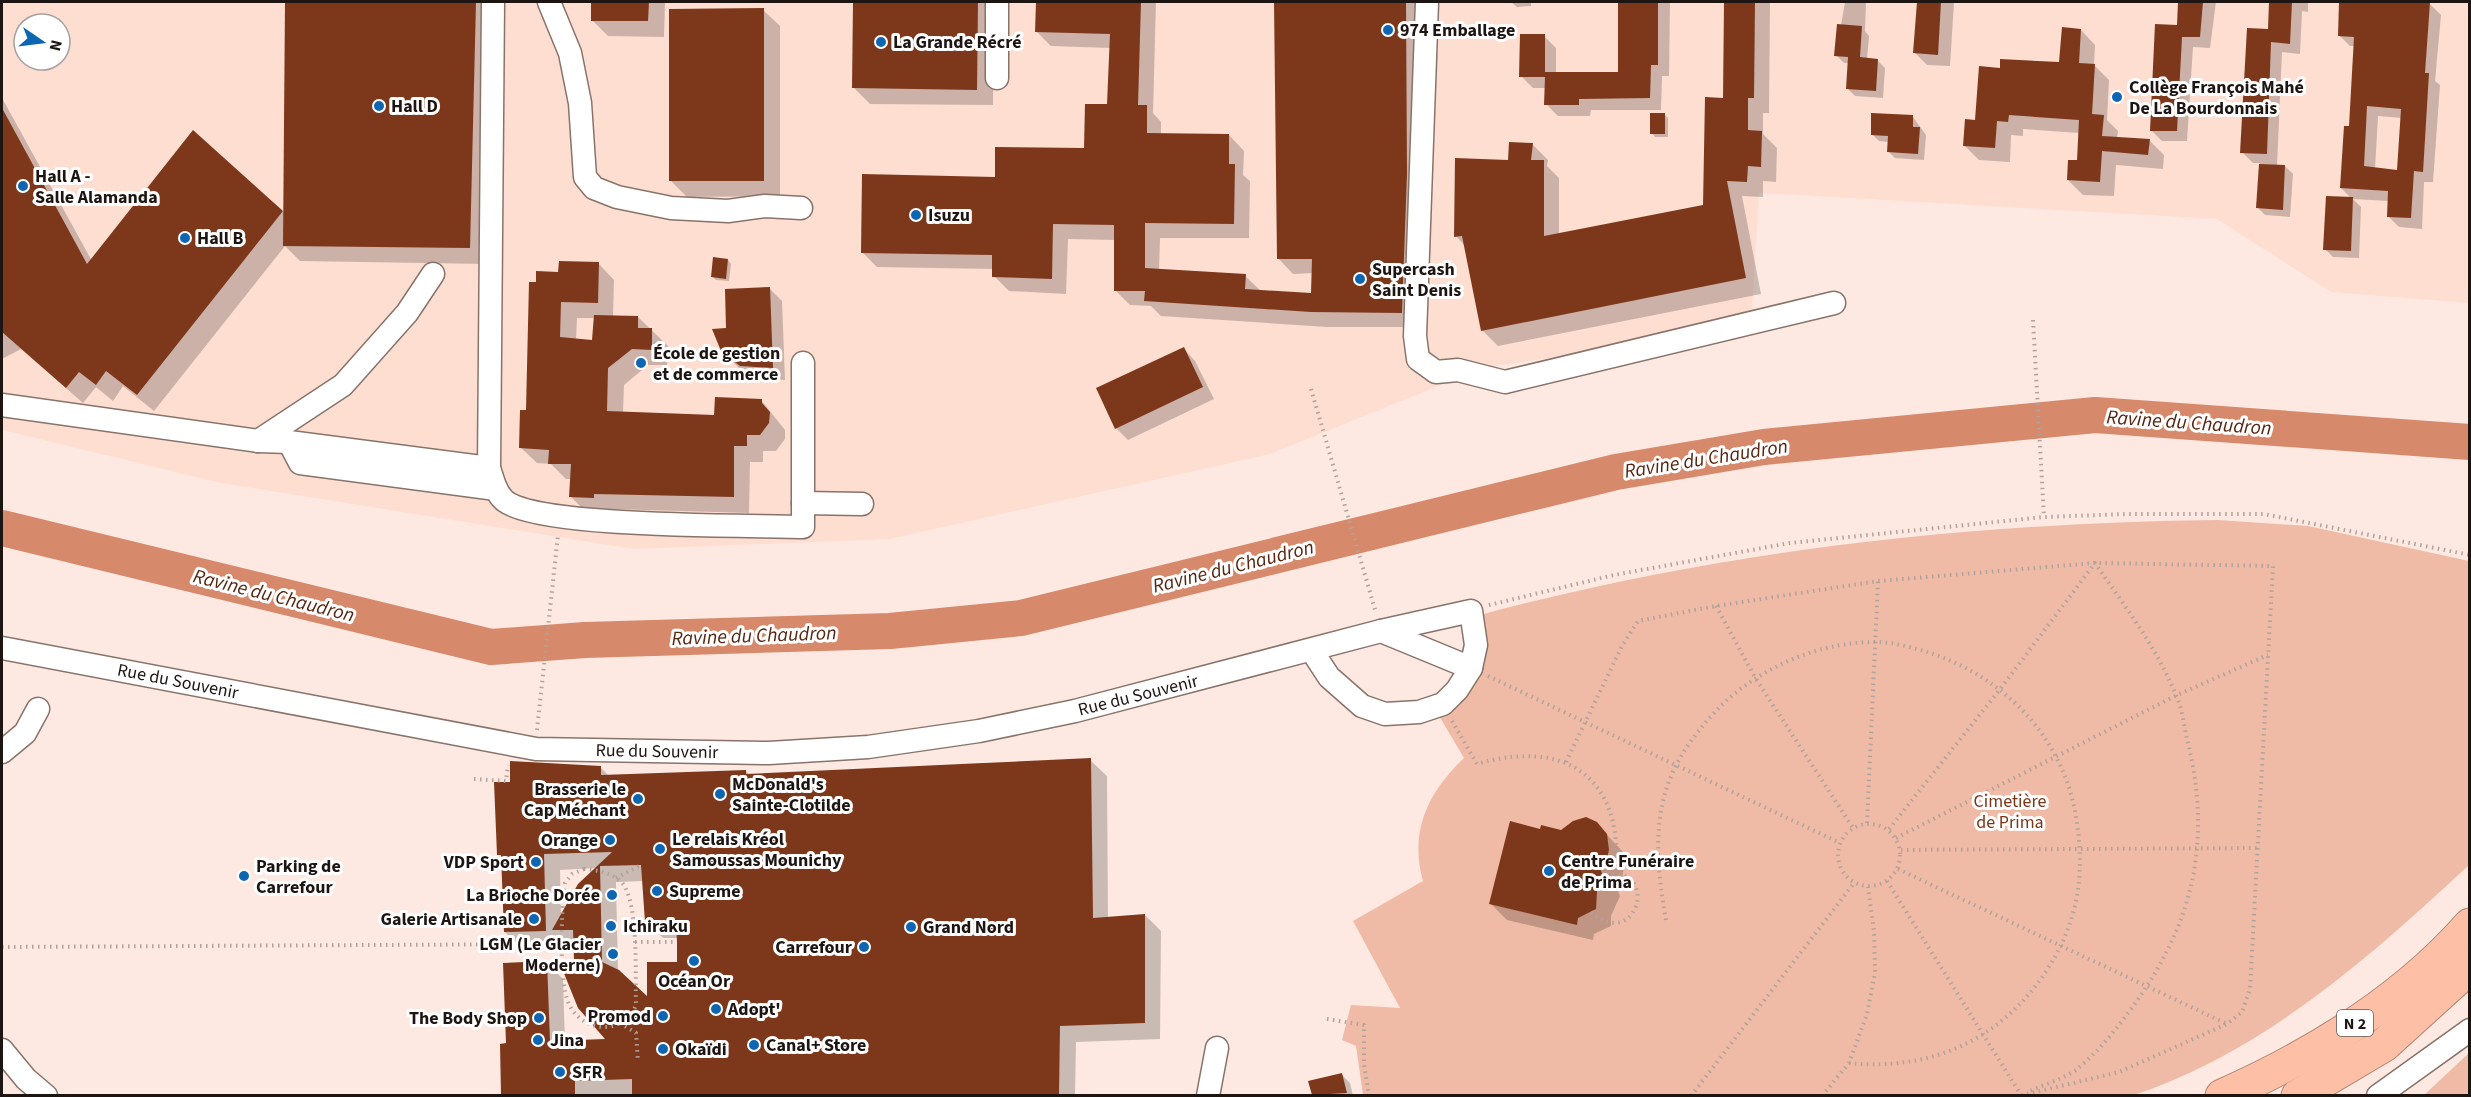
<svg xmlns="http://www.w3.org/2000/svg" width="2471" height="1097" viewBox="0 0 2471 1097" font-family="'Source Sans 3',sans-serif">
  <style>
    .built { fill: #feded1; fill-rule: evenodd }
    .green { fill: #f0bba6 }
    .shadow { fill: #0003; fill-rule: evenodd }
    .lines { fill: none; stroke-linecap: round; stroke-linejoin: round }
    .river { stroke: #d7896b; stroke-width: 36 }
    .building { fill: #7d381b; fill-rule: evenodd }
    .minor-casing { stroke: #88736b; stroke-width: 25 }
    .highway-casing { stroke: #af8473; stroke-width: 35 }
    .path { stroke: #b2a29b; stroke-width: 4; stroke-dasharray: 1.5 4.5; stroke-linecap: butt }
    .minor { stroke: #fff; stroke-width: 22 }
    .highway { stroke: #febfa7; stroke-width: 33 }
    .poi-dot { fill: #0e66b3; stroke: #fff; stroke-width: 2 }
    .labels { text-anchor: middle; stroke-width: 6; stroke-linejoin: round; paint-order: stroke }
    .shield { fill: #fff; stroke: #615b59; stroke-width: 1.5 }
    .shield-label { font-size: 16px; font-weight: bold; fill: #1d1512 }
    .poi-label { font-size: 18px; font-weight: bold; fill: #1d1512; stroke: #fff; text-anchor: start }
    .street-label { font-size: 18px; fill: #1d1512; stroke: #fff }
    .park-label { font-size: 18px; fill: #7c3516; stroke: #fff }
    .water-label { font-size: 20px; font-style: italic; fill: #572510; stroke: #fff }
  </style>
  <rect width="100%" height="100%" fill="#fde9e1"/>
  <path class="built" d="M2,2h2467v301l-138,-11 -114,-73 -458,-26 -8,134 -268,41 -213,86 -380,85 -256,10 -413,-66 -219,-53zM24,24h36v36h-36z"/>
  <g class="green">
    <path d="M2218,520l90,6 161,35v304c-99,92 -206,188 -338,231l-768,-1 -7,-49 -14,-6 9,-35 49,3 -47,-87 70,-40c-14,-49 5,-89 41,-123l-26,-44 42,-99c241,-65 489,-92 738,-95z"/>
    <path d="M2469,1053v42h-45z"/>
  </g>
  <g class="shadow">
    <path d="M287,2h205l-7,262 -185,-3 -15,-15 -131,165 -31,-25 -10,15 -17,-14 -13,16 -62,-54 -19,10v-261l90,163 102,-129 91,82z"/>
    <path d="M592,2h73l-1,35 -56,-1 -16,-16z"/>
    <path d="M855,2h139l-1,103 -123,-1 -16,-16z"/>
    <path d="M1037,2h119l-3,111 8,9v12l68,1 15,16 -1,24 7,6 -1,57h-89l-1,33 86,5 16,15 52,4v-22l-20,1 -15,-16 -3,-256h145l-3,325h-90l-166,-11 -10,-10 -21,-1 -15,-15 1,-50 -48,-1 -2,55 -57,-3 -15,-15v-7l-117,-2 -15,-15 134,-74 90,-28 23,-44 2,-58 -60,-2 -15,-15z"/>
    <path d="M1511,2h20v4l-14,1z"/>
    <path d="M1620,2h50l-1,74h-7l-1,34h-70l-1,6h-32l-12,-12v-16h-13l-12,-12 23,-40 12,12v25l63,1z"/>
    <path d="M1726,2h44l-1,111h-6v21l14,14 -1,34 -13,-1v16l-21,-1 19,98 -263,52 -16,-16 -17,-84 -9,-10 54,-74 22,-18 16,16 -1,6 12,12v57l145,-29 21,-107z"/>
    <path d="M1845,2h21l-1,29 4,5 -2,23 10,1 8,8 -2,30 -28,-2 -8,-8 2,-25h-5l-8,-8z"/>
    <path d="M1919,2h35l-4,64 -23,-1 -12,-12z"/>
    <path d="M2180,2h36l-6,46 -17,-1 -6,94h-25l-10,-10 27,-104z"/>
    <path d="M2270,2h38v10l-6,-1 -2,43 -18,-2 -5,114h8l8,8 -3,43 -25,-2 -8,-8 3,-44h-7l-11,-11 27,-121z"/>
    <path d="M2358,2l72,2 11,11 -6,66 5,4 -7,97h-9l-2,47 -23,-2 -11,-11 1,-15 -36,-2 8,8 -2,51 -26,-1 -8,-8 27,-50 -11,-11 9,-60 5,-82h-5l-11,-11zM2378,116l24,2 -4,53 -23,-2z"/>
    <path d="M763,10l17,16v170l-93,1 -17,-17z"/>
    <path d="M2081,30l14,15 -1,20 15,15 -2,40 11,11 -1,7 32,2 15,15 -1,14 -47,-4 -2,31 -31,-1 -15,-15 11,-19 1,-28 -57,-4v7l-12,-1 -1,27 -31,-2 -15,-15 38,-76 59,-5z"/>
    <path d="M1665,115l3,3v19h-13l-3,-4z"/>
    <path d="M1913,117l13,18 -2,25 -29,-2 -7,-7 1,-9 -10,-1 -7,-7z"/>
    <path d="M728,260l3,4 -2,17 -13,-1 -4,-4z"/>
    <path d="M598,263l16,17 -1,37h25l30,29 -1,19h-19l-24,20 -1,28 93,3 45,-16 24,30v9l-9,12h-13v11h-13l-1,51 -139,-4 -1,5 -22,-1 -16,-16 1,-18h-6l-15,-15 -14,-1 -17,-16 7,-35 10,-128 23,-10zM577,318h18l-2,24 -17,-2z"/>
    <path d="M770,289l12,12 3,79 -31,-2 -11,-6 -21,-21 6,-21z"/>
    <path d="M1184,349l11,12 19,38 -86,41 -12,-12z"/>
    <path d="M1090,760l17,16 1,142 37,-3 16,16 -1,108 -84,3 -1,54h-573l-1,-51 6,-1 40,-81 16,16 2,63 43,-1 -33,-79v-16h-5l-8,-9v9l-41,2 -16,-16 -2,-73 -4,-5 13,-70 88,-17 9,9 137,-5 4,5zM596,868l-35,50 -1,-48zM644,881l3,41 16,16h15v26l-29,35 -31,-28 -2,-89z"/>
    <path d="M1596,823l27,29 1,15 -2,12 -6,7 4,10 -9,20v10l-17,8 -1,6 -86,-20 -16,-16 50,-73h20z"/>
    <path d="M1342,1075l8,8 3,13h-40l-3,-14z"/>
  </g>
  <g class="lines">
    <path class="river" d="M2,528l489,119 94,-7 305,-9 131,-13 595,-146 148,-25 331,-32 375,27"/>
  </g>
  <g class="building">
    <path d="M285,2h191l-6,246 -187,-2z"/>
    <path d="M591,2h58l-1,19h-57z"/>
    <path d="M853,2h125l-1,88 -125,-2z"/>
    <path d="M1036,2h105l-3,103h9v28l82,1v30h6l-1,60 -89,-1v45l101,6 -1,15 66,4 1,-34h-35l-3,-257h132l1,172 -5,139 -91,-1 -167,-11 1,-10h-31v-66l-61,-1 -1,55 -60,-2v-22l-131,-2 1,-79 133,3v-30l89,1 1,-44h22l3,-70 -75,-2z"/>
    <path d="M1618,2h40v63h-7l-1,33 -71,1v6h-35l1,-28h-26l1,-43h25v38h73z"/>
    <path d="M1724,2h31l-1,96h-6v32l14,1 -1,36 -13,-1 -1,16 -20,-1 19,97 -265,53 -19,-95 -8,1 1,-79 53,2 1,-18 24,1 -2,17h13v76l159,-31 2,-108 18,1z"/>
    <path d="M1917,2h24l-3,53 -25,-2z"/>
    <path d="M2178,2h25l-3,35h-18l-5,94h-27l5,-107 22,1z"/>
    <path d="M2269,2h23l-2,42 -19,-2 -4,112 -27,-1 7,-125 21,1z"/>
    <path d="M2339,2h91l-5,71h4l-6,99 -9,-1 -3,47 -24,-1 1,-26 -48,-3 4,-62h5l5,-89 -16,-1zM2367,106l34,3 -4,61 -33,-4z"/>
    <path d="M764,8v173h-95v-172z"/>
    <path d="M1837,24l25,2 -2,31 18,2 -2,32 -30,-2 2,-32 -14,-1z"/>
    <path d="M2062,27l19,2 -2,34 16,1 -3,50 12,1 -2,21 48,3 -2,16 -46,-4 -2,31 -33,-2 1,-20h9l2,-40 -70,-5 -1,7 -11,-1 -2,27 -32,-2 2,-27 10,1 4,-54 21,2v-9l59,3z"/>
    <path d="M2,108l85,156 106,-134 90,81 -146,184 -31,-24 -10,14 -17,-13 -13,16 -64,-56z"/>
    <rect x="1650" y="113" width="15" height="21"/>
    <path d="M1871,113l42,2v12h7l-2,27 -31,-2 1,-16 -17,-1z"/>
    <path d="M2259,164l26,1 -2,45 -27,-2z"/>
    <path d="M2326,196l27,1 -2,54 -28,-1z"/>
    <path d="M713,257l15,2 -2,20 -15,-2z"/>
    <path d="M559,261l40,1 -1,41 -37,-1 -1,35 32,3 2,-25 44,1v12h14v22l-20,-1 -24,19 -1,43 107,4 1,-18 47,2v4l8,9 -1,11 -9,12h-13v11h-13v51l-140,-3v4l-25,-1 2,-33h-23l1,-14 -30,-2 1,-38h6l3,-128h7v-11l22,1z"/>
    <path d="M770,287l3,81 -33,-2 -19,-15 -9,-22 14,-1 -1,-39z"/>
    <path d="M1184,347l19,40 -88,42 -19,-41z"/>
    <path d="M1091,758l2,160 52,-4v109l-85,3 -1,69h-427v-16l-57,2v14h-74l-1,-51 6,-1 -3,-80 44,-2 3,80 55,-2 -27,-31 -19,-47 15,-1 -1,-30h-21l26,-46 34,-32 -68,2 2,77 -42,1 -3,-77h-4l-3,-73h16v-21l91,5v9l145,-5v4zM641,865l4,57 31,1 1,19v20h-30v34l-28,-26 -17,-8 -2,-96z"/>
    <path d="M1586,817l11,5 10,12 2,16 -3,12 -6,7 5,10 -8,12 -1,18 -18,9 -1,7 -88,-21 21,-83 30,8 1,-4 20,5 12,-9z"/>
    <path d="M1342,1073l5,20 -35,2 -4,-14z"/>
  </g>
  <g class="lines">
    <g class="minor-casing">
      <g id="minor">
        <path d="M493,2l-4,466c4,11 6,25 16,33 35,27 244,24 298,26v-164"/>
        <path d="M549,2l21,51 10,50 5,74 9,11 23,9 54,11 57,3 37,-5 36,2"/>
        <path d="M1427,2l-12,334 3,23 18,13 22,-2 47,12 329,-79"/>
        <path d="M997,78v-76"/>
        <path d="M2,405l256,36 31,1 200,26"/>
        <path d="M258,441l85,-56 64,-72 26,-39"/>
        <path d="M289,442l11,21 196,26"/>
        <path d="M803,503l59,1"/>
        <path d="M1381,631l90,37"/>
        <path d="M2,648l534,101 233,4 99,-6 111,-16 96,-20 306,-80 90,-20 5,34 -5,23 -14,22 -14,14 -24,8 -34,2 -23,-8 -33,-29 -17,-26"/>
        <path d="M2,752l23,-19 13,-24"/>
        <path d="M2,1050l24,29 20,17"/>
        <path d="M1208,1096l9,-48"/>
        <path d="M2378,1096l92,-66"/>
      </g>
    </g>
    <g class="highway-casing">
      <g id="highway">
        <path d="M2222,1096c90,-40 182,-96 248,-171"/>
        <path d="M2298,1096l86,-51 86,-78"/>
      </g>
    </g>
    <g class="path">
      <path d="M2033,320l11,197"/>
      <path d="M1311,389l65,224"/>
      <path d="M1489,605l125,-30 176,-32 254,-26 83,-3h137l206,41"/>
      <path d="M1716,606l40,73 97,149"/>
      <path d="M1488,676l352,167"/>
      <path d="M1452,721l25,43c88,-26 146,13 139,107"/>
      <path d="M537,730l21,-195"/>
      <path d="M1566,762l56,-116 16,-25 78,-15 162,-25 217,-18 178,3 -23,423 -8,23 -15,12 -108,48 -100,24"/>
      <path d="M474,779l32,2 2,-16"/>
      <path d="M1867,823l11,-242"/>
      <circle cx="1869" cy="855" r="31"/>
      <path d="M1889,829l112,-141 94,-125c29,42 62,85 81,132 6,13 8,30 11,44 26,103 6,186 -56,270 -16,22 -34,44 -55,61 -13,9 -31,14 -46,21"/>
      <path d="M1896,838l281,-143 91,-40"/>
      <path d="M1901,850l356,-2"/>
      <path d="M584,869c14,1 30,4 39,15 16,22 12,93 13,121 -5,12 -15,20 -28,22 -17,1 -33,-8 -40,-25 -9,-23 -7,-93 -3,-119l7,-9z"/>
      <path d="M1898,869l329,155"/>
      <path d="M616,878l25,-13"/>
      <path d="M1887,881l134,214"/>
      <path d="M1591,912c47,41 71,-49 11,-38"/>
      <path d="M1666,920c-7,-40 -12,-79 -3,-119 8,-35 28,-63 51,-88 40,-43 102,-71 161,-71 19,0 40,6 58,12 76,26 133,88 144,169 8,56 0,102 -32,150 -46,68 -115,98 -196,90"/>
      <path d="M635,942h42"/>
      <path d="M2,947l561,-3"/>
      <path d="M1327,1019l37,6v39l5,32"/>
      <path d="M620,1023l16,10 2,29"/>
      <path d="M1691,1096l163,-213"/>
      <path d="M1822,1096l27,-33 18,-49 8,-41 -1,-42 -6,-44"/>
      <path d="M2469,1096l1,-1"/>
    </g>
    <use href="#minor" class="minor"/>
    <use href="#highway" class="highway"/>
  </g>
  <g class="poi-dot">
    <circle cx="1388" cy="30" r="6"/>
    <circle cx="881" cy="42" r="6"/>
    <circle cx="2117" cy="97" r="6"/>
    <circle cx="379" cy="106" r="6"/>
    <circle cx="23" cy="186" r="6"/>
    <circle cx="916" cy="215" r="6"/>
    <circle cx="185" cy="238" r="6"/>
    <circle cx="1360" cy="279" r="6"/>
    <circle cx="641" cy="363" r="6"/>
    <circle cx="720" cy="794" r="6"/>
    <circle cx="638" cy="799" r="6"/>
    <circle cx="610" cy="840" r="6"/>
    <circle cx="660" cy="849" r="6"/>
    <circle cx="536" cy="862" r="6"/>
    <circle cx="1549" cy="871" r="6"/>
    <circle cx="244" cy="876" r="6"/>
    <circle cx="657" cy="891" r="6"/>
    <circle cx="612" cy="895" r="6"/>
    <circle cx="534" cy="919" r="6"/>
    <circle cx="611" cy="926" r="6"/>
    <circle cx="911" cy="927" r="6"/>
    <circle cx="864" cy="947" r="6"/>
    <circle cx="613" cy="954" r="6"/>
    <circle cx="694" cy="961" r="6"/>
    <circle cx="716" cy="1009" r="6"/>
    <circle cx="663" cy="1016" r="6"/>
    <circle cx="539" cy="1018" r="6"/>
    <circle cx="538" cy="1040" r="6"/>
    <circle cx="754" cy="1045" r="6"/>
    <circle cx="663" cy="1049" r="6"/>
    <circle cx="560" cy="1072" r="6"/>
  </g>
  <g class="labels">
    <rect class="shield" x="2337" y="1010" width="36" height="26" rx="4.5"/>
    <g class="shield-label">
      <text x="2355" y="1029">N 2</text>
    </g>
    <g class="poi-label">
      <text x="1400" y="36">974 Emballage</text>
      <text x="893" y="48">La Grande Récré</text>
      <text x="2129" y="93">Collège François Mahé<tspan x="2129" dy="21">De La Bourdonnais</tspan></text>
      <text x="391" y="112">Hall D</text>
      <text x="35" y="182">Hall A -<tspan x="35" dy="21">Salle Alamanda</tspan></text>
      <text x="928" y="221">Isuzu</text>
      <text x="197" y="244">Hall B</text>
      <text x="1372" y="275">Supercash<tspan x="1372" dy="21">Saint Denis</tspan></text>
      <text x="653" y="359">École de gestion<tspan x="653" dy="21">et de commerce</tspan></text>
      <text x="732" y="790">McDonald's<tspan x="732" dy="21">Sainte-Clotilde</tspan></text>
      <text x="626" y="795" text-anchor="end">Brasserie le<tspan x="626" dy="21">Cap Méchant</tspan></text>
      <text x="672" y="845">Le relais Kréol<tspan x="672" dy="21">Samoussas Mounichy</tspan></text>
      <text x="598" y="846" text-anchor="end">Orange</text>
      <text x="1561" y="867">Centre Funéraire<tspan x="1561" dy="21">de Prima</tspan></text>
      <text x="524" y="868" text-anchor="end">VDP Sport</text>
      <text x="256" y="872">Parking de<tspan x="256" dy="21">Carrefour</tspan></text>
      <text x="669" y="897">Supreme</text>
      <text x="600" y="901" text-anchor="end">La Brioche Dorée</text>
      <text x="522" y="925" text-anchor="end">Galerie Artisanale</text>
      <text x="623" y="932">Ichiraku</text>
      <text x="923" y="933">Grand Nord</text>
      <text x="601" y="950" text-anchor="end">LGM (Le Glacier<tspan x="601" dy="21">Moderne)</tspan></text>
      <text x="852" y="953" text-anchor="end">Carrefour</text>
      <text x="694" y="987" text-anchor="middle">Océan Or</text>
      <text x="728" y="1015">Adopt'</text>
      <text x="651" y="1022" text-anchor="end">Promod</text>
      <text x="527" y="1024" text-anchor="end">The Body Shop</text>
      <text x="550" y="1046">Jina</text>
      <text x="766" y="1051">Canal+ Store</text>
      <text x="675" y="1055">Okaïdi</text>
      <text x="572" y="1078">SFR</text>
    </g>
    <g class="street-label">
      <text transform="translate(178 681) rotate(11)" y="6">Rue du Souvenir</text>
      <text transform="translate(1138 695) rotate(-14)" y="6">Rue du Souvenir</text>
      <text transform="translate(657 751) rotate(1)" y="6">Rue du Souvenir</text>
    </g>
    <g class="park-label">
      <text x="2010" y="807">Cimetière<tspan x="2010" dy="21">de Prima</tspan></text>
    </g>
    <g class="water-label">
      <text transform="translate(2189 422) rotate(4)" y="7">Ravine du Chaudron</text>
      <text transform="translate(1706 458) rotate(-9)" y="7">Ravine du Chaudron</text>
      <text transform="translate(1233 566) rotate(-14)" y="7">Ravine du Chaudron</text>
      <text transform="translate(274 595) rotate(14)" y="7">Ravine du Chaudron</text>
      <text transform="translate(754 635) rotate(-2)" y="7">Ravine du Chaudron</text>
    </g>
  </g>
  <rect width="2471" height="1097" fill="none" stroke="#1d1512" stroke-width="6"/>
  <g transform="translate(42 42) rotate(104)"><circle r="28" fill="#ffffff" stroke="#a5a1a0" stroke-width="1.5"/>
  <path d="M0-4.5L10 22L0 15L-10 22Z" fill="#0e66b3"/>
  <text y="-9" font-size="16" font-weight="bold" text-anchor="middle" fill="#1d1512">N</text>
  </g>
</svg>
